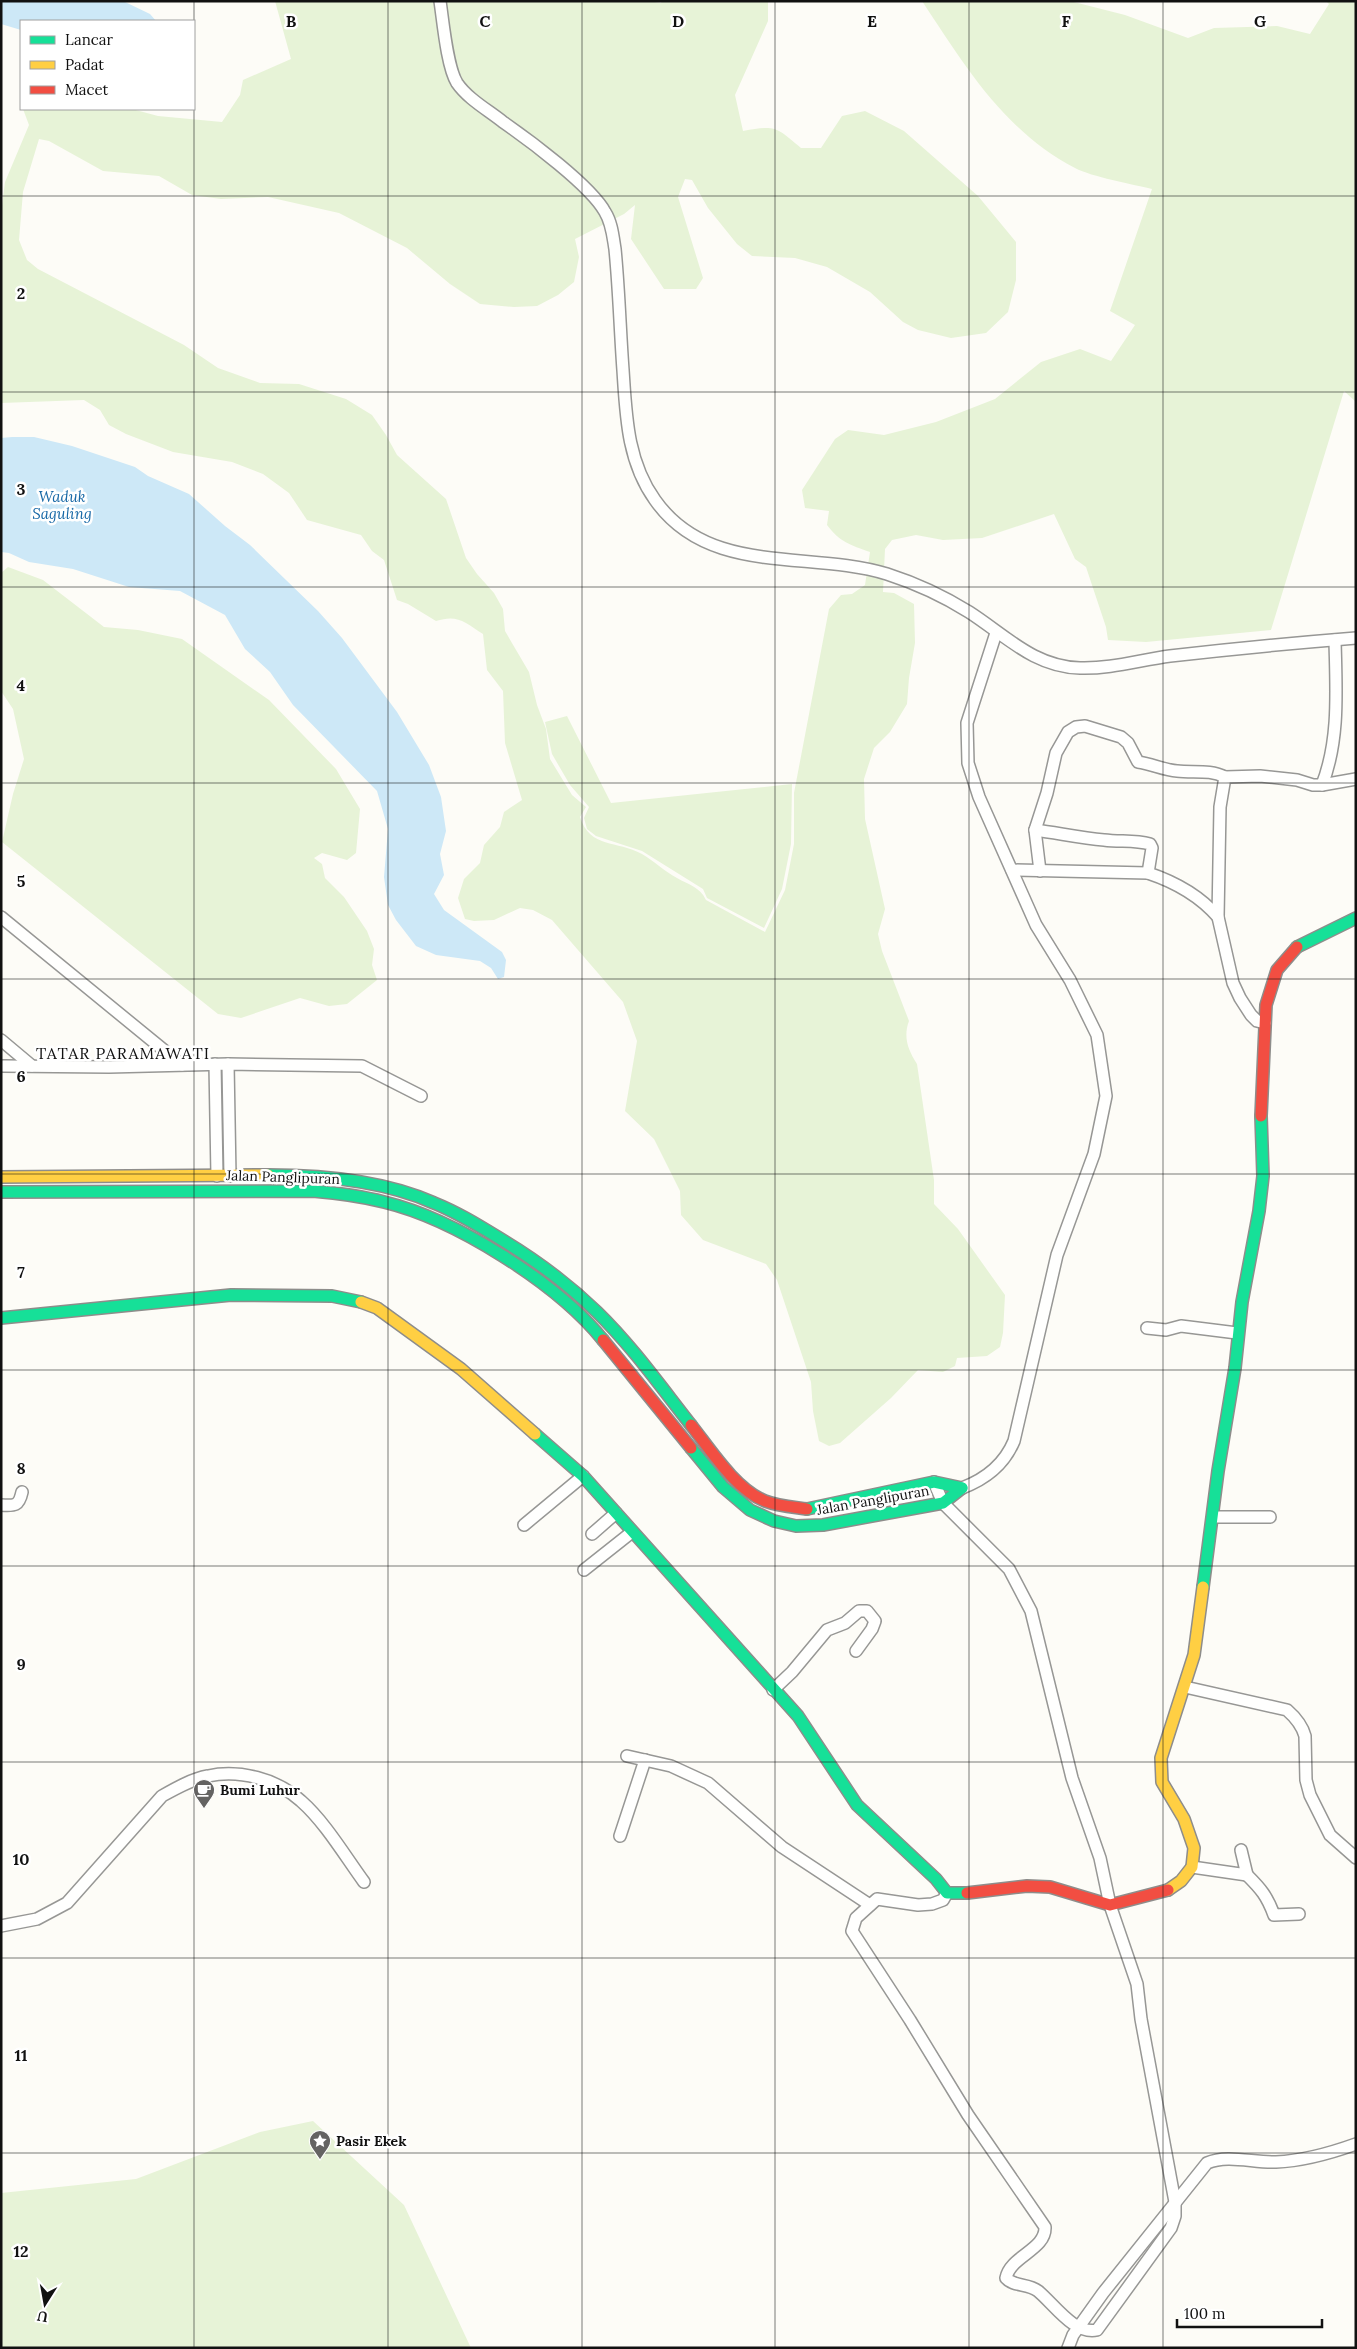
<svg xmlns="http://www.w3.org/2000/svg" width="1357" height="2349" viewBox="0 0 1357 2349" font-family="Lora,serif">
  <style>
    .green { fill: #e7f3d7 }
    .water { fill: #cde8f7 }
    .lines { fill: none; stroke-linecap: round; stroke-linejoin: round }
    .street-casing { stroke: #979795; stroke-width: 14 }
    .fast-casing { stroke: #8e8d8b; stroke-width: 14 }
    .slow-casing { stroke: #8e8d8b; stroke-width: 14 }
    .jam-casing { stroke: #8e8d8b; stroke-width: 14 }
    .street { stroke: #fffffe; stroke-width: 11 }
    .fast { stroke: #16e098; stroke-width: 11 }
    .slow { stroke: #ffcf43; stroke-width: 11 }
    .jam { stroke: #f24e42; stroke-width: 11 }
    .grid { fill: none; stroke: #111; stroke-width: 1; stroke-opacity: 0.55 }
    .labels { text-anchor: middle; stroke-width: 5; stroke-linejoin: round; paint-order: stroke }
    .street-label { font-size: 14px; fill: #111; stroke: #fff }
    .poi-label { font-size: 14px; font-weight: bold; fill: #111; stroke: #fff; text-anchor: start }
    .water-label { font-size: 15px; font-style: italic; fill: #1768a6; stroke: #fff }
    .quarter-label { font-size: 16px; letter-spacing: 1px; fill: #111; stroke: #fff }
    .grid-label { font-size: 16px; text-anchor: middle; font-weight: bold; fill: #111; stroke: #fff; stroke-width: 5; stroke-linejoin: round; paint-order: stroke }
  </style>
  <rect width="100%" height="100%" fill="#fdfcf7"/>
  <g class="green">
    <path d="M275,1h374l12,2 1,-2h106v20l-33,74 8,36c33,-6 33,-4 58,17h20l21,-32 23,-5 39,20 74,65 38,46v38l-8,32 -22,21 -35,5 -33,-8 -15,-8 -33,-30 -43,-25 -32,-9 -43,-2 -15,-12 -29,-36 -16,-28 -7,-1 -7,18 25,81 -7,11h-32l-33,-50 4,-34 -11,9 -49,25 4,18 -5,25 -16,13 -21,11 -23,1 -34,-3 -30,-20 -43,-36 -68,-35 -71,-16 -47,2 -29,-4 -33,-19 -56,-5 -54,-30 -10,-2 -16,53 -4,48 8,20 11,9 146,76 34,23 42,15 39,1 47,15 26,16 14,20 11,20 49,44 20,59 11,16 17,19 9,16 2,22 24,41 8,33 9,24 4,30 22,36 14,12 -6,10c10,32 37,23 62,37 12,7 22,17 35,24 12,7 23,9 29,22l59,32 20,-42 9,-46v-51l35,-184 12,-14 11,-1 13,-9 5,-33c-20,-7 -30,-10 -43,-27l2,-14 -24,-3 -3,-18 33,-51 13,-9 36,5 52,-13 59,-23 46,-37 39,-13 31,12 24,-36 -25,-14 42,-122c-20,-5 -60,-12 -77,-21 -71,-37 -110,-102 -153,-167h148l55,14 63,23 26,-10 63,-2 33,8 19,-30 -3,-3h30v401l-12,-11 -73,239 -125,12 -38,-2 -2,-13 -20,-60 -11,-8 -21,-45 -72,24 -39,2 -27,-5 -24,5 -7,9 -2,43 11,1 20,11 1,39 -6,35 -2,26 -17,28 -16,16 -10,31 1,40 20,90 -7,25 4,17 27,70c-6,16 -1,29 8,43l17,116v24l24,25 47,66 -2,38 -3,14 -13,9 -30,2 -2,8 -12,6 -25,-2 -27,28 -51,45 -11,3 -10,-5 -6,-30 -2,-29 -34,-102 -11,-16 -63,-24 -22,-25 -1,-24 -26,-52 -29,-28 12,-70 -14,-39 -71,-82 -19,-10 -13,-2 -26,12 -20,1 -9,-2 -7,-21 6,-19 16,-16 4,-18 16,-18 4,-15 18,-12 -17,-57 -2,-52 -16,-21 -4,-36c-18,-12 -26,-20 -47,-13l-28,-17 -11,-4 -13,-40 -12,-9 -11,-16 -54,-15 -18,-27 -26,-19 -31,-12 -59,-10 -47,-18 -17,-9 -9,-15 -16,-10 -83,3v-190l4,-31 24,-57 -6,-16h109l26,7 64,6 18,-27 3,-15 48,-21z"/>
    <path d="M8,567l35,13 61,47 34,3 44,9 87,61 67,69 24,40 -4,44 -9,7 -25,-7 -8,5 8,6 3,14 19,19 23,34 7,18 -2,16 5,15 -30,24 -18,2 -29,-8 -59,20 -23,-4 -216,-172 11,-48 11,-35 -11,-50 -12,-18v-118z"/>
    <path d="M567,716l44,87 181,-19 -1,60 -9,45 -18,39 -57,-30 -4,-9 -61,-38 -46,-15 -9,-7 -3,-11 5,-11 -19,-22 -18,-31 -7,-32z"/>
    <path d="M313,2121l91,84 67,143h-470v-155l135,-14 124,-47z"/>
  </g>
  <g class="water">
    <path d="M1,1h122l27,13 6,7h-135v9l-20,-6z"/>
    <path d="M12,437h22l38,9 63,21 13,9 41,18 36,32 25,19 68,66 24,27 55,74 32,53 12,32 5,34 -6,23 4,21 -10,19 10,16 58,42 4,8 -2,17 -6,2 -7,-11 -11,-7 -44,-6 -20,-9 -20,-26 -8,-15 -4,-28 4,-48 -11,-38 -84,-86 -23,-33 -25,-23 -20,-34 -45,-24 -51,-4 -56,-18 -44,-7 -20,-9 -8,-1v-114z"/>
  </g>
  <g class="lines">
    <g class="street-casing">
      <g id="street">
        <path d="M440,1c3,20 7,66 17,82 11,16 31,27 46,39 26,18 88,64 102,90 7,11 8,25 10,37 4,40 5,80 8,121 3,45 4,91 32,130 54,77 154,50 232,74 28,9 58,23 82,38 36,23 65,55 111,56 30,1 60,-8 90,-12 62,-7 124,-13 186,-18"/>
        <path d="M1322,785c18,-46 14,-97 13,-145"/>
        <path d="M1035,830l5,41"/>
        <path d="M1012,870l136,3"/>
        <path d="M1,917l181,148"/>
        <path d="M1218,917c-19,-22 -43,-35 -70,-44l4,-25 -2,-4c-15,-4 -30,-2 -46,-4 -23,-2 -46,-7 -69,-10l12,-37 9,-40 12,-21 8,-5 9,-1 36,11 7,6 10,19c14,2 26,8 39,9 16,2 33,-2 48,6"/>
        <path d="M1265,1023l-8,-2 -6,-6 -11,-17 -7,-15 -15,-66 2,-110 5,-30 35,-1 37,4 16,5h9l34,-6"/>
        <path d="M1,1040l31,26"/>
        <path d="M215,1064l2,112"/>
        <path d="M228,1064l2,112"/>
        <path d="M3,1066l106,1 119,-3 134,2 59,30"/>
        <path d="M1147,1328l19,2 15,-4 56,7"/>
        <path d="M934,1482l9,21 66,66 22,42 41,167 28,80 10,47 27,79 4,35 34,183v14l-4,12 -74,102c-23,5 -43,-26 -59,-39 -10,-8 -24,-4 -32,-13 4,-22 40,-28 39,-51l-77,-112 -58,-95 -58,-89 4,-13 21,-19 41,6 14,-1 11,-4 4,-7"/>
        <path d="M962,1488c24,-9 42,-23 52,-47l43,-186 37,-101 12,-58 -9,-61 -27,-55 -34,-55 -57,-128 -11,-34 -1,-40 29,-90"/>
        <path d="M1,1505c14,1 18,1 21,-13"/>
        <path d="M1213,1517h57"/>
        <path d="M524,1525l59,-49"/>
        <path d="M592,1534l24,-21"/>
        <path d="M584,1570l48,-38"/>
        <path d="M1185,1687l102,23c8,7 15,15 18,26l1,44 4,15 20,40 26,23"/>
        <path d="M773,1690l19,-18 35,-42 18,-7 14,-12h8l8,10 -3,8 -16,22"/>
        <path d="M627,1756l44,10 37,17 74,64 88,58"/>
        <path d="M620,1836l25,-76"/>
        <path d="M1192,1867l55,8 -6,-25"/>
        <path d="M1247,1875c14,14 20,21 27,40l25,-1"/>
        <path d="M1,1926l36,-7 30,-16 95,-107c14,-8 30,-17 46,-20 31,-7 69,3 93,25 24,21 44,55 63,81"/>
        <path d="M1068,2348l5,-13 30,-42 104,-130c21,-9 46,0 69,-1 26,-1 55,-9 80,-18"/>
      </g>
    </g>
    <g class="fast-casing">
      <g id="fast">
        <path d="M1297,947l59,-29"/>
        <path d="M268,1175c55,0 115,5 166,28 25,10 47,24 70,38 33,20 64,43 93,71 35,34 64,75 94,113"/>
        <path d="M1,1192l312,-1c24,2 48,5 71,11 71,17 173,81 219,138"/>
        <path d="M1,1318l230,-23 101,1 29,6"/>
        <path d="M535,1434l48,42 215,240 59,89 79,74 11,14h20"/>
        <path d="M691,1448l32,39 27,23 24,11 22,5 27,-1 120,-22 19,-15"/>
        <path d="M807,1509l127,-27 28,6"/>
        <path d="M1203,1587l15,-116 17,-103 7,-66 17,-91 4,-35 -2,-60"/>
      </g>
    </g>
    <g class="slow-casing">
      <g id="slow">
        <path d="M1,1177l267,-2"/>
        <path d="M361,1302l16,6 84,61 74,65"/>
        <path d="M1168,1890l13,-9 11,-14 2,-19 -10,-29 -22,-37 -1,-24 33,-103 9,-68"/>
      </g>
    </g>
    <g class="jam-casing">
      <g id="jam">
        <path d="M1261,1116l5,-111 11,-35 20,-23"/>
        <path d="M603,1340l88,108"/>
        <path d="M691,1425c19,24 44,64 74,76 13,5 28,6 42,8"/>
        <path d="M967,1893l60,-7 23,1 60,18 58,-15"/>
      </g>
    </g>
    <use href="#street" class="street"/>
    <use href="#fast" class="fast"/>
    <use href="#slow" class="slow"/>
    <use href="#jam" class="jam"/>
  </g>
  <path class="grid" d="M194,1v2347M388,1v2347M582,1v2347M775,1v2347M969,1v2347M1163,1v2347M1,196h1355M1,392h1355M1,587h1355M1,783h1355M1,979h1355M1,1174h1355M1,1370h1355M1,1566h1355M1,1762h1355M1,1958h1355M1,2153h1355"/>
  <defs>
    <g id="cafe-pin" transform="scale(1.125)"><path d="M0 17L-7.5 6A9.5 9.5 0 1 1 7.5 6Z" fill="#646362" stroke="#fff"/><path d="M-5.5-4.5H6V0H3Q3 3.5 0 3.5H-2.5Q-5.5 3.5-5.5 0ZM3-3.2v2h1.7v-2ZM-6 4.5H4V6H-6Z" fill="#fff"/></g>
    <g id="sight-pin" transform="scale(1.125)"><path d="M0 17L-7.5 6A9.5 9.5 0 1 1 7.5 6Z" fill="#646362" stroke="#fff"/><path d="M0-6L1.8-2.2L6-1.7L2.9 1.2L3.7 5.4L0 3.3L-3.7 5.4L-2.9 1.2L-6-1.7L-1.8-2.2Z" fill="#fff"/></g>
  </defs>
  <g fill-rule="evenodd">
    <use href="#cafe-pin" x="204" y="1790"/>
    <use href="#sight-pin" x="320" y="2141"/>
  </g>
  <g class="labels">
    <g class="street-label">
      <text transform="translate(283 1177) rotate(2)" y="5">Jalan Panglipuran</text>
      <text transform="translate(873 1500) rotate(-10)" y="5">Jalan Panglipuran</text>
    </g>
    <g class="poi-label">
      <text x="220" y="1795">Bumi Luhur</text>
      <text x="336" y="2146">Pasir Ekek</text>
    </g>
    <g class="water-label">
      <text x="62" y="502">Waduk<tspan x="62" dy="17">Saguling</tspan></text>
    </g>
    <g class="quarter-label">
      <text x="123" y="1059">TATAR PARAMAWATI</text>
    </g>
  </g>
  <g class="grid-label">
    <text x="291" y="27">B</text>
    <text x="485" y="27">C</text>
    <text x="678" y="27">D</text>
    <text x="872" y="27">E</text>
    <text x="1066" y="27">F</text>
    <text x="1260" y="27">G</text>
    <text x="21" y="299">2</text>
    <text x="21" y="495">3</text>
    <text x="21" y="691">4</text>
    <text x="21" y="887">5</text>
    <text x="21" y="1082">6</text>
    <text x="21" y="1278">7</text>
    <text x="21" y="1474">8</text>
    <text x="21" y="1670">9</text>
    <text x="21" y="1865">10</text>
    <text x="21" y="2061">11</text>
    <text x="21" y="2257">12</text>
  </g>
  <rect width="1357" height="2349" fill="none" stroke="#111111" stroke-width="5"/>
  <rect x="20" y="20" width="175" height="90" fill="#ffffff" stroke="#a0a0a0"/>
  <rect x="30" y="36" width="25" height="8" fill="#16e098" stroke="#a0a0a0"/>
  <text x="65" y="45" font-size="15" fill="#111111">Lancar</text>
  <rect x="30" y="61" width="25" height="8" fill="#ffcf43" stroke="#a0a0a0"/>
  <text x="65" y="70" font-size="15" fill="#111111">Padat</text>
  <rect x="30" y="86" width="25" height="8" fill="#f24e42" stroke="#a0a0a0"/>
  <text x="65" y="95" font-size="15" fill="#111111">Macet</text>
  <g transform="translate(45 2304) rotate(191)" stroke="#ffffff" stroke-width="4" paint-order="stroke">
  <path d="M0-4L9 19L0 12L-9 19Z" fill="#111111"/>
  <text y="-8" font-size="14" font-weight="bold" text-anchor="middle" fill="#111111">U</text>
  </g>
  <path d="M1177 2319v8h145v-8" fill="none" stroke="#111111" stroke-width="2.5"/>
  <text x="1184" y="2319" font-size="15" fill="#111111" stroke="#ffffff" stroke-width="4" paint-order="stroke">100 m</text>
</svg>
